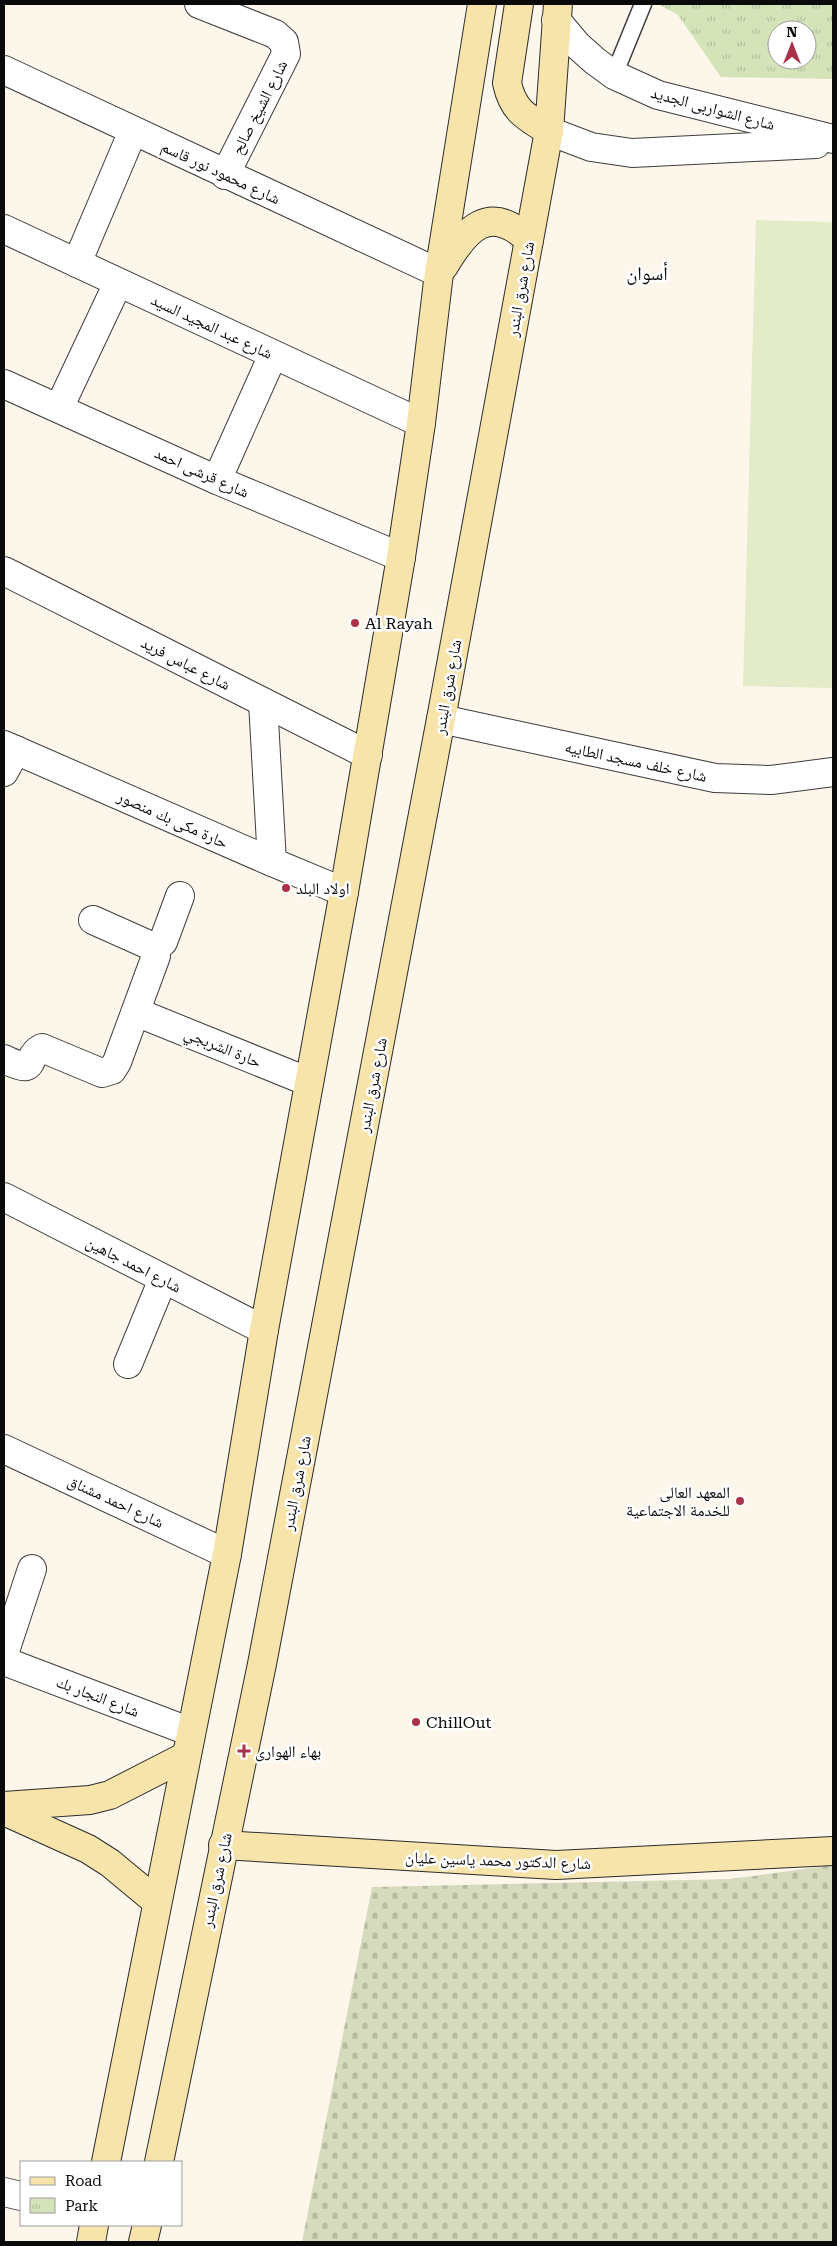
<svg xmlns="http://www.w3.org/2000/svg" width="837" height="2246" viewBox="0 0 837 2246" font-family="'Roboto Serif','Noto Naskh Arabic',serif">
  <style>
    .cemetery { fill: url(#cemetery-stones) }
    .park { fill: url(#park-tufts); fill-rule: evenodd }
    .pitch { fill: #e4ebc8 }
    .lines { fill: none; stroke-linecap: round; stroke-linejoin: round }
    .lane-casing { stroke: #3d3d3d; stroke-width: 19 }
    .street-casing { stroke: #3d3d3d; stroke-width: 30 }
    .secondary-casing { stroke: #2c2c2c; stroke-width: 30 }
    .lane { stroke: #fff; stroke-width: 16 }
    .street { stroke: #fff; stroke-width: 28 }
    .secondary { stroke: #f6e4ab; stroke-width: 28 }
    .poi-dot { fill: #aa3248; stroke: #fff; stroke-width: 2 }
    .labels { text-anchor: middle; stroke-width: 5; stroke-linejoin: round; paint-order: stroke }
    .street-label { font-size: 16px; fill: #0a0a0a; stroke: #fff }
    .poi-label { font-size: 16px; fill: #0a0a0a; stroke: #fff; text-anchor: start }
    .quarter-label { font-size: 19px; fill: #0a0a0a; stroke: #fff }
  </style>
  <defs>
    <pattern id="cemetery-stones" width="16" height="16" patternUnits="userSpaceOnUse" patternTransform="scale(1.25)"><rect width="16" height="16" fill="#d6dbbe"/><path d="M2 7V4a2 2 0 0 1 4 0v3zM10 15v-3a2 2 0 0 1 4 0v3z" fill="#b6bba2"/></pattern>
    <pattern id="park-tufts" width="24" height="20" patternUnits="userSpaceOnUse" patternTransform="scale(1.25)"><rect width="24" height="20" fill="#d4e3b8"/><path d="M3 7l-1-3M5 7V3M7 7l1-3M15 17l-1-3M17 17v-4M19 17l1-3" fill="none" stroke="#b5c19d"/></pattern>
  </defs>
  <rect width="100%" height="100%" fill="#fdf6ea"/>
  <path class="cemetery" d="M833,1865v377h-531l70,-355 358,-8z"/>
  <path class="park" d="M658,4h175v75l-112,-2 -43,-62zM777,30h30v30h-30z"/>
  <path class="pitch" d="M756,220l77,2v466l-90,-2z"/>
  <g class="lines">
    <g class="lane-casing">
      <path id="lane" d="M614,75l29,-71"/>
    </g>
    <g class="street-casing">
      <g id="street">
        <path d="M199,4l76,30 9,8 2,12 -61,121"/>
        <path d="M556,20l21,25 18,16 19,14 44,20 175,44"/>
        <path d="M4,70l435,203"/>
        <path d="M549,131l42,16 41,6 184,-9"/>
        <path d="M4,229l417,194"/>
        <path d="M77,263l56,-132"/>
        <path d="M4,384l213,96 184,77"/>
        <path d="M59,408l59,-125"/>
        <path d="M217,480l56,-125"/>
        <path d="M4,571l364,184"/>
        <path d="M263,702l9,160"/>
        <path d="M441,719l274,59 56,2 62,-8"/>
        <path d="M4,745l268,117 72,30"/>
        <path d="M4,772l12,-22"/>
        <path d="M154,949l9,-7 17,-46"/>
        <path d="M136,1012l173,70"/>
        <path d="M4,1059c36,18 19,-2 38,-11l60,25 10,-3 5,-8 39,-106 -2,-7 -5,-4 -56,-25"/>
        <path d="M4,1197l260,133"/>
        <path d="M128,1364l35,-85"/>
        <path d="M4,1449l223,105"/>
        <path d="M4,1654l28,-85"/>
        <path d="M4,1661l187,71"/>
        <path d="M4,2192l17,4"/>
      </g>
    </g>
    <g class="secondary-casing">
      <g id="secondary">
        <path d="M519,4l-12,79c6,28 19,34 42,48"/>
        <path d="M444,266c22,-37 45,-64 85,-26"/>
        <path d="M4,1806l86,-6 20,-5 76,-39"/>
        <path d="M4,1811l84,38 22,14 47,39"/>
        <path d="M223,1845l333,20 277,-14"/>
        <path d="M106,2162l121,-608 37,-224 80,-438 57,-335 20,-134 18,-150 43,-269"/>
        <path d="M159,2162l103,-498 179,-945 108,-588 9,-127"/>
        <path d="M91,2242l3,-17"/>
        <path d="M143,2242l4,-17"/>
      </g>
    </g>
    <use href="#lane" class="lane"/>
    <use href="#street" class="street"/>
    <use href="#secondary" class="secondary"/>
  </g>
  <g class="poi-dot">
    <circle cx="355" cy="623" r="5"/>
    <circle cx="286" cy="888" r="5"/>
    <circle cx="740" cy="1501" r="5"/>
    <circle cx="416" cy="1722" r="5"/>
    <path d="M241.5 1743.5h5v5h5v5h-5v5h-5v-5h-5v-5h5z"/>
  </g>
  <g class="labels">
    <g class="street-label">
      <text transform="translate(259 107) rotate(-63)" y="6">شارع الشيخ صالح</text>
      <text transform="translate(713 108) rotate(15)" y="6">شارع الشواربى الجديد</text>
      <text transform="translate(221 172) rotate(25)" y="6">شارع محمود نور قاسم</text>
      <text transform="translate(520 289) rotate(-80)" y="6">شارع شرق البندر</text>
      <text transform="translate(212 326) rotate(25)" y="6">شارع عبد المجيد السيد</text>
      <text transform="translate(202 472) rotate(24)" y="6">شارع قرشى احمد</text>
      <text transform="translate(186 663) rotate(27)" y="6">شارع عباس فريد</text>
      <text transform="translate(447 687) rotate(-80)" y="6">شارع شرق البندر</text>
      <text transform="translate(636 761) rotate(12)" y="6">شارع خلف مسجد الطابيه</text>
      <text transform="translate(173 819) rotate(24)" y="6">حارة مكى بك منصور</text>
      <text transform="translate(223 1047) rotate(22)" y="6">حارة الشربجي</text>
      <text transform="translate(372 1085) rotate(-79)" y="6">شارع شرق البندر</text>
      <text transform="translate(134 1264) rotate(27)" y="6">شارع احمد جاهين</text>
      <text transform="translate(296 1483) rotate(-79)" y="6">شارع شرق البندر</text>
      <text transform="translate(116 1501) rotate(25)" y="6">شارع احمد مشناق</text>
      <text transform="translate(98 1696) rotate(21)" y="6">شارع النجار بك</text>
      <text transform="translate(498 1860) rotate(2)" y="6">شارع الدكتور محمد ياسين عليان</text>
      <text transform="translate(216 1880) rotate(-78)" y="6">شارع شرق البندر</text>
    </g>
    <g class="poi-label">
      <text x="365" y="629">Al Rayah</text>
      <text x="296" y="894">اولاد البلد</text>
      <text x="730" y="1498" text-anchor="end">المعهد العالى<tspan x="730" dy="18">للخدمة الاجتماعية</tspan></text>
      <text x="426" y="1728">ChillOut</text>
      <text x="255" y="1757">بهاء الهوارى</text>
    </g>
    <g class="quarter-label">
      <text x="647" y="280">أسوان</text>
    </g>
  </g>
  <rect width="837" height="2246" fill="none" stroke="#0a0a0a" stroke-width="10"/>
  <rect x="20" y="2161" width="162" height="65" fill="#ffffff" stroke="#9d9d9d"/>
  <rect x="30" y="2177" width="25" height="8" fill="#f6e4ab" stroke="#9d9d9d"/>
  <text x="65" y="2186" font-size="15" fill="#0a0a0a">Road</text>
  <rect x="30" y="2198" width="25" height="15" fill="url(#park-tufts)" stroke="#9d9d9d"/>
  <text x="65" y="2211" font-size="15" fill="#0a0a0a">Park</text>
  <g transform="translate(792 45)"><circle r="24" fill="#ffffff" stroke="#9d9d9d"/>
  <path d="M0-4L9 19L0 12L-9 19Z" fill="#aa3248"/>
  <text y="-8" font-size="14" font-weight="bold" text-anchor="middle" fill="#0a0a0a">N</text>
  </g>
</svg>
